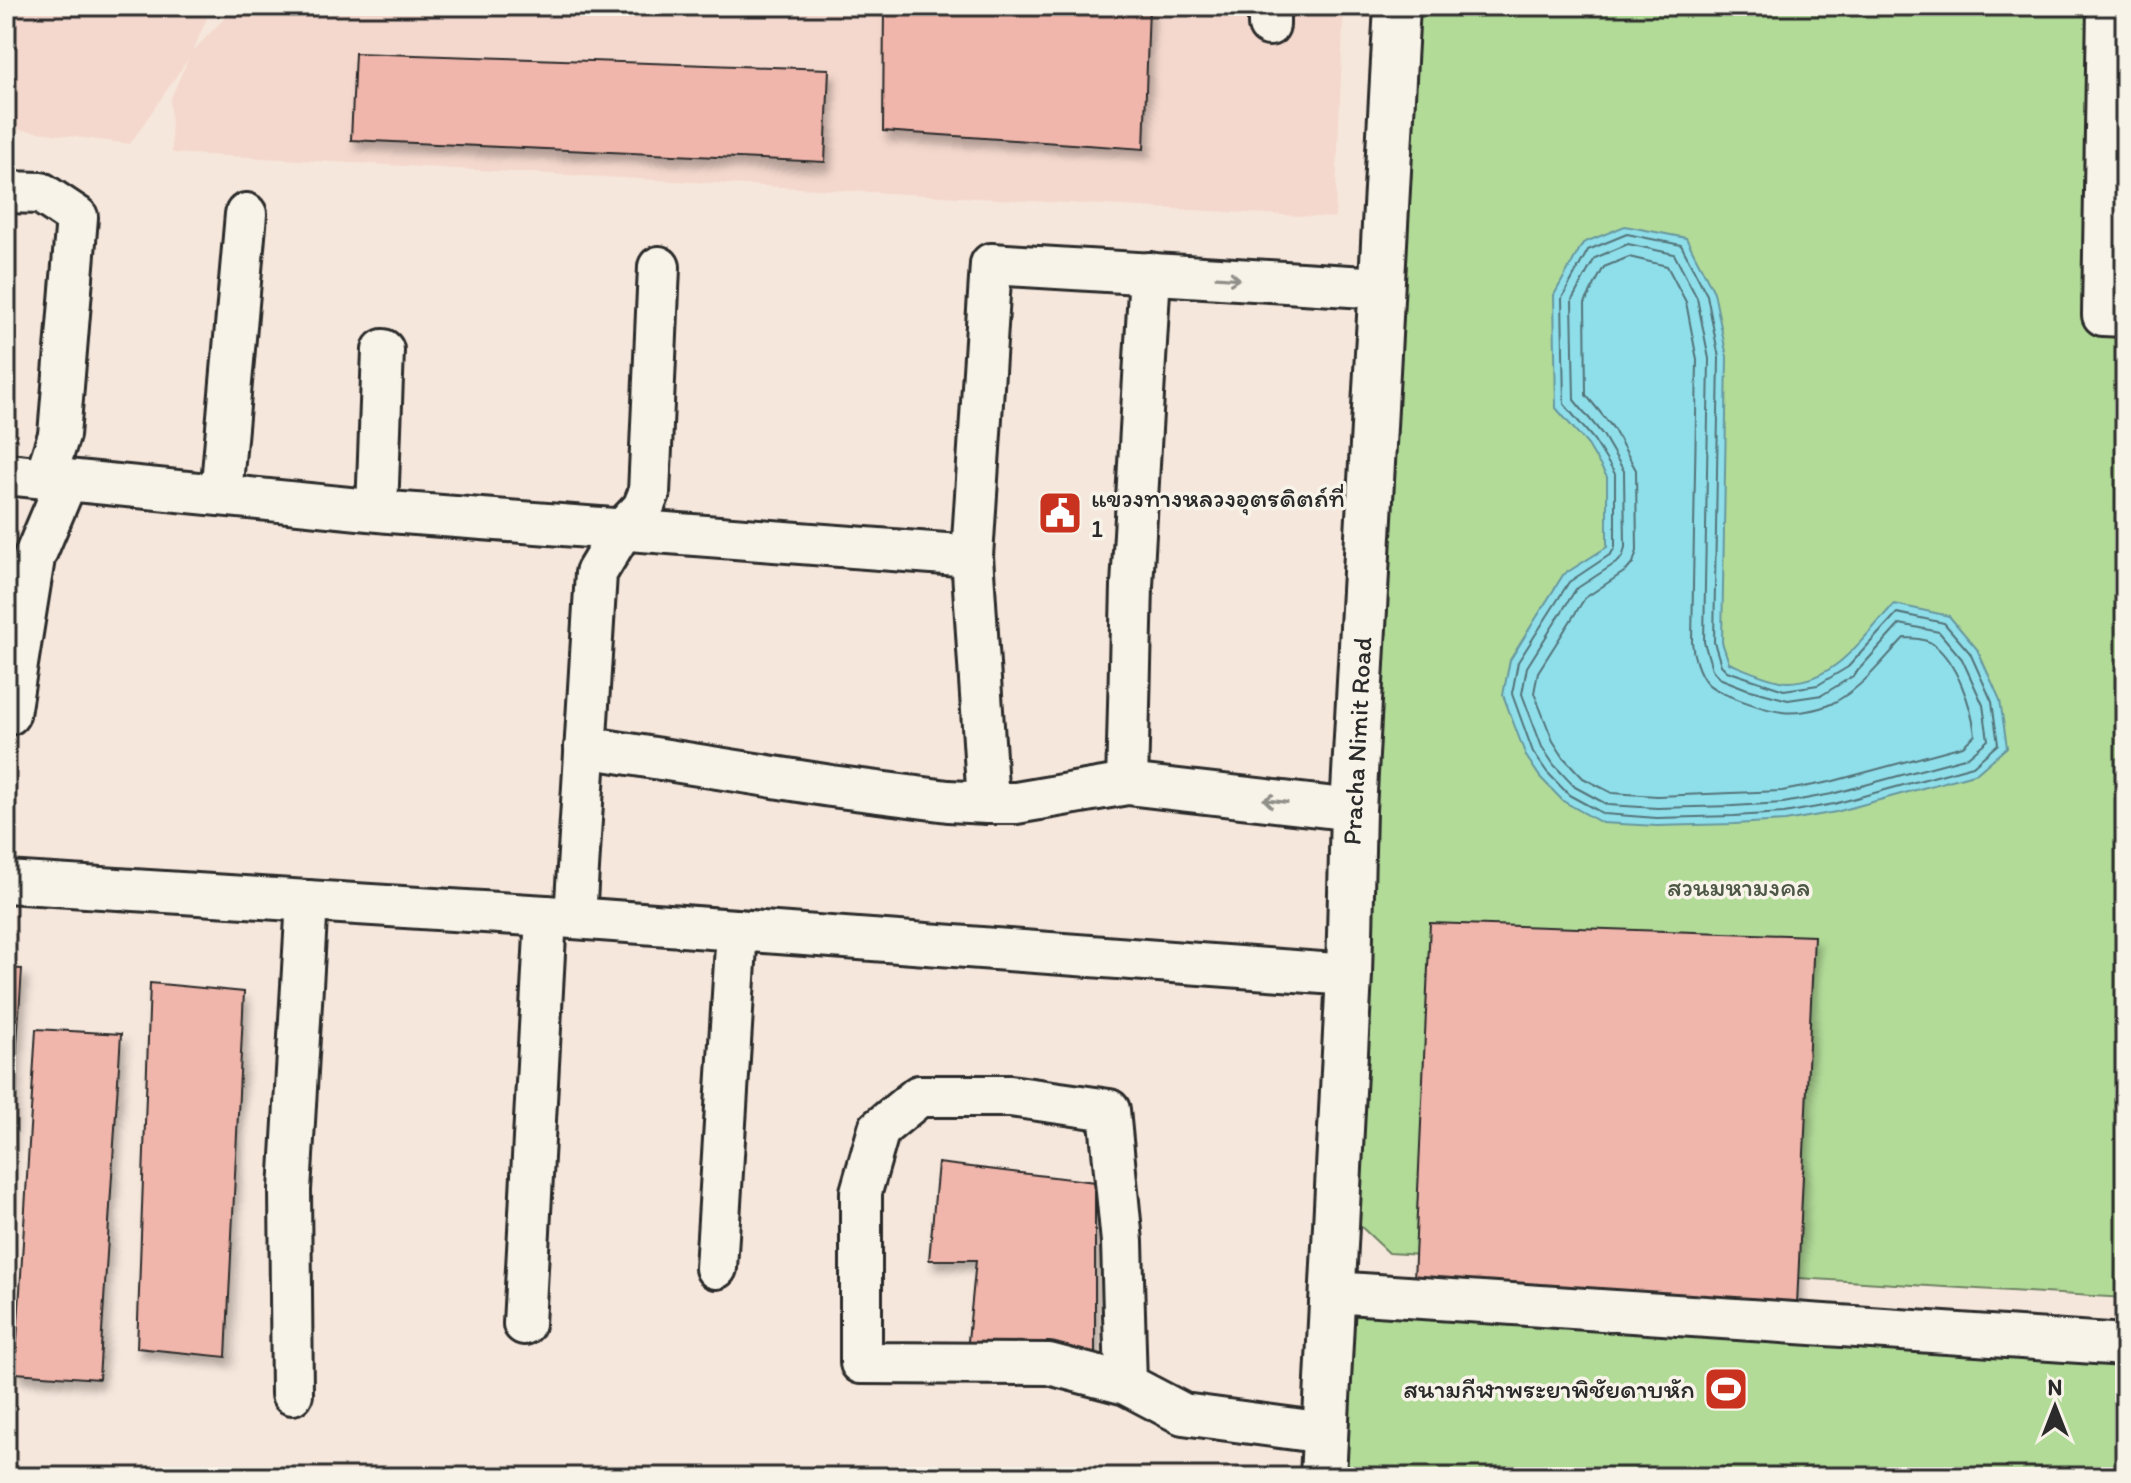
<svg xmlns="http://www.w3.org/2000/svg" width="2131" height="1483" viewBox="0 0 2131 1483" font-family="Itim,'Playpen Sans Thai',sans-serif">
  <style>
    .built { fill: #f4d8cd }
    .green { fill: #b2db98; stroke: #6e8362; stroke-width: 2 }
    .water { fill: #8fdfeb; stroke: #67979e; stroke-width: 2 }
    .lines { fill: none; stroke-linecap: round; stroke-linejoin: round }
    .shore { stroke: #537378; stroke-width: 2 }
    .building { fill: #f0b6ab; stroke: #2b2b2b; stroke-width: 2; filter: url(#shadow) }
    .minor-casing { stroke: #2b2b2b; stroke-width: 46 }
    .major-casing { stroke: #2b2b2b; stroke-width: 50 }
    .minor { stroke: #f7f3e8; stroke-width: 40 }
    .major { stroke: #f7f3e8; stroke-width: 44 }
    .oneway { stroke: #918f8a }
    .labels { text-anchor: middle; stroke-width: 7; stroke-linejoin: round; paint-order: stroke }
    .poi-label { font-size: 26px; fill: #2b2b2b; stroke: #f7f3e8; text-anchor: start }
    .street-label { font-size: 26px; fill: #2b2b2b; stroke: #f7f3e8 }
    .park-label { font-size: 26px; fill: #4d5746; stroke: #f7f3e8 }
  </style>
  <defs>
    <filter id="shadow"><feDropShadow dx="5" dy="9" stdDeviation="4" flood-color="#0004"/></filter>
  </defs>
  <rect width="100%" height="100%" fill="#f6e7dc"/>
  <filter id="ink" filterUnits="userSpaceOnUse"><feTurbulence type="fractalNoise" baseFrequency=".0125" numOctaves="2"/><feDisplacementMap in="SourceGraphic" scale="16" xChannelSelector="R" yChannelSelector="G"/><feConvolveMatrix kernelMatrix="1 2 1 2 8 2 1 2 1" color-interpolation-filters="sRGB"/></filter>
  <g filter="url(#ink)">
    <path class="built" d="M6,6h206l-19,45 43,-45h1108l-9,212 -1163,-65 -2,-53 18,-41 -58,85 -124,-16z"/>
    <g class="green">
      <path d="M1404,6h721v1292l-736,-45 -52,-49z"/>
      <path d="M1332,1292l793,53v132h-802z"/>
    </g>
    <path class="water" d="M1625,226l61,12 28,54 13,65 -5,285 7,21c15,6 43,19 59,19 49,-1 76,-46 106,-78l55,12 28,33 23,51 7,47 -30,26 -141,39 -51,9 -51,3 -77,2 -55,-3 -39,-22 -23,-24 -14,-21 -23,-61 7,-35 53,-85 44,-28v-70l-19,-32 -32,-37 -2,-113 29,-52z"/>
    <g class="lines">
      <g class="shore">
        <path d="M1627,234l54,11 26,50 12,63 -5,284 7,23 6,6 57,19 34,-5 30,-18 49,-54 47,10 26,30 22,49 6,42 -25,22 -139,38 -50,9 -50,3 -77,2 -53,-4 -35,-19 -22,-23 -14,-20 -21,-58 6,-32 51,-80 42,-28 4,-7v-73l-21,-34 -30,-36 -2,-106 26,-48z"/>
        <path d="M1628,244l46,10 23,44 12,61 -5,283 8,27 7,9 28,11 41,11 34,-5 31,-19 47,-52 39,8 23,27 21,46 5,35 -20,17 -136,37 -49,9 -50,3 -76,2 -49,-3 -33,-18 -21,-22 -12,-18 -20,-53 5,-27 49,-78 43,-28 4,-6 2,-8 -1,-76 -21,-36 -29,-35 -2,-100 23,-42z"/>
        <path d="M1629,257l38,9 19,36 11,58 -5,282c1,13 6,31 15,41 10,11 59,27 75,29 13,2 36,-2 49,-8 32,-16 49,-41 73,-66 8,0 23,1 30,7 23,18 38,62 41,90l-12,11 -133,36 -48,9 -125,5 -45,-3 -29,-15 -19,-20 -11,-17 -19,-48 4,-21 47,-74 42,-28 6,-7 4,-12 -1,-81 -23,-42 -27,-33 -1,-92 19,-36z"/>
      </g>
    </g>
    <g class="building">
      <path d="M884,6h265l-5,143 -261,-18z"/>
      <path d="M355,53l474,16 -4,93 -474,-22z"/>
      <path d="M1430,923l384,13 -17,369 -383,-25z"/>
      <path d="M6,968l16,1 -16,237z"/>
      <path d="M150,983l94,9 -18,365 -89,-9z"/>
      <path d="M36,1029l85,5 -22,345 -84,-6z"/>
      <path d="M938,1163l157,19v180l-128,-11 9,-91h-47z"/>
    </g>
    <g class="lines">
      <g class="minor-casing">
        <g id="minor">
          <path d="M1269,6v19"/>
          <path d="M2108,6l-5,309 22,1"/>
          <path d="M6,192l35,1 36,24 -18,218 -14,43"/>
          <path d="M6,474l383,38 583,44 19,-292 391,24"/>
          <path d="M221,495l25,-281"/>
          <path d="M377,510l6,-160"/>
          <path d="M972,556l16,247h28l111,-19 226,26"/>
          <path d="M9,714l25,-156 33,-78"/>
          <path d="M585,747l246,39 117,15 40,2"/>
          <path d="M1127,784l5,-198 18,-313"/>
          <path d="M6,882l540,34 803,59"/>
          <path d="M575,918l21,-345 26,-43 21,-22 6,-15 10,-226"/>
          <path d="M716,1268l21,-338"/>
          <path d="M1332,1292l793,53"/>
          <path d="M524,1324l22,-408"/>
          <path d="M1126,1384l-4,-142 -13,-132 -99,-14h-91l-40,33 -18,63v171l188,1 77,20 57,30 142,19"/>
          <path d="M292,1394l-2,-204 17,-289"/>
        </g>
      </g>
      <g class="major-casing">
        <path id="major" d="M1323,1477l26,-502 4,-165 44,-804"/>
      </g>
      <use href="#minor" class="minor"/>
      <use href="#major" class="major"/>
    </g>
    <defs><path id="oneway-shaft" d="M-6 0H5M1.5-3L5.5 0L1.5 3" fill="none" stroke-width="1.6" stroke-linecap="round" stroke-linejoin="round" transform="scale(2)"/></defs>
    <g class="oneway">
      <use href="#oneway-shaft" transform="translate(1228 278) rotate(4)"/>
      <use href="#oneway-shaft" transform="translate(1275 801) rotate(-173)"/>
    </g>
  </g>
  <defs>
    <g id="civic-square" transform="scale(2.3)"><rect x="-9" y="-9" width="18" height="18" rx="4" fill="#c8321e" stroke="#f7f3e8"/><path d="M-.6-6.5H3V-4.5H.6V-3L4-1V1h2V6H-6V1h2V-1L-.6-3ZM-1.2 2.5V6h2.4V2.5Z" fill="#fff"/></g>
    <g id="stadium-square" transform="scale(2.3)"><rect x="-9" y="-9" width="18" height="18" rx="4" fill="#c8321e" stroke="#f7f3e8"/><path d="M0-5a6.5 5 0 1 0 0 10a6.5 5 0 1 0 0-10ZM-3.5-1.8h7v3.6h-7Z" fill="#fff"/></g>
  </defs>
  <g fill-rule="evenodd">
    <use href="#civic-square" x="1060" y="513"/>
    <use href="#stadium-square" x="1726" y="1389"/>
  </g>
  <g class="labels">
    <g class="poi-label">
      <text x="1091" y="507">แขวงทางหลวงอุตรดิตถ์ที่<tspan x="1091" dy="30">1</tspan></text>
      <text x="1695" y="1398" text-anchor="end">สนามกีฬาพระยาพิชัยดาบหัก</text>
    </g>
    <g class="street-label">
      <text transform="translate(1357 741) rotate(-87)" y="9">Pracha Nimit Road</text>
    </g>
    <g class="park-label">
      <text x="1739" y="896">สวนมหามงคล</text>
    </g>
  </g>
  <rect width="2131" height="1483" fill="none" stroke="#f7f3e8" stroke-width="32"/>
  <rect x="16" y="16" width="2099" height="1451" fill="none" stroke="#2b2b2b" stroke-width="3" filter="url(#ink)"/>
  <g transform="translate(2055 1407)" stroke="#f7f3e8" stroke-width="6" paint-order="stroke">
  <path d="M0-6L14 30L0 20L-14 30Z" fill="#2b2b2b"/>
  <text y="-12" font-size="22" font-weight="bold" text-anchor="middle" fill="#2b2b2b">N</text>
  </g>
</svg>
